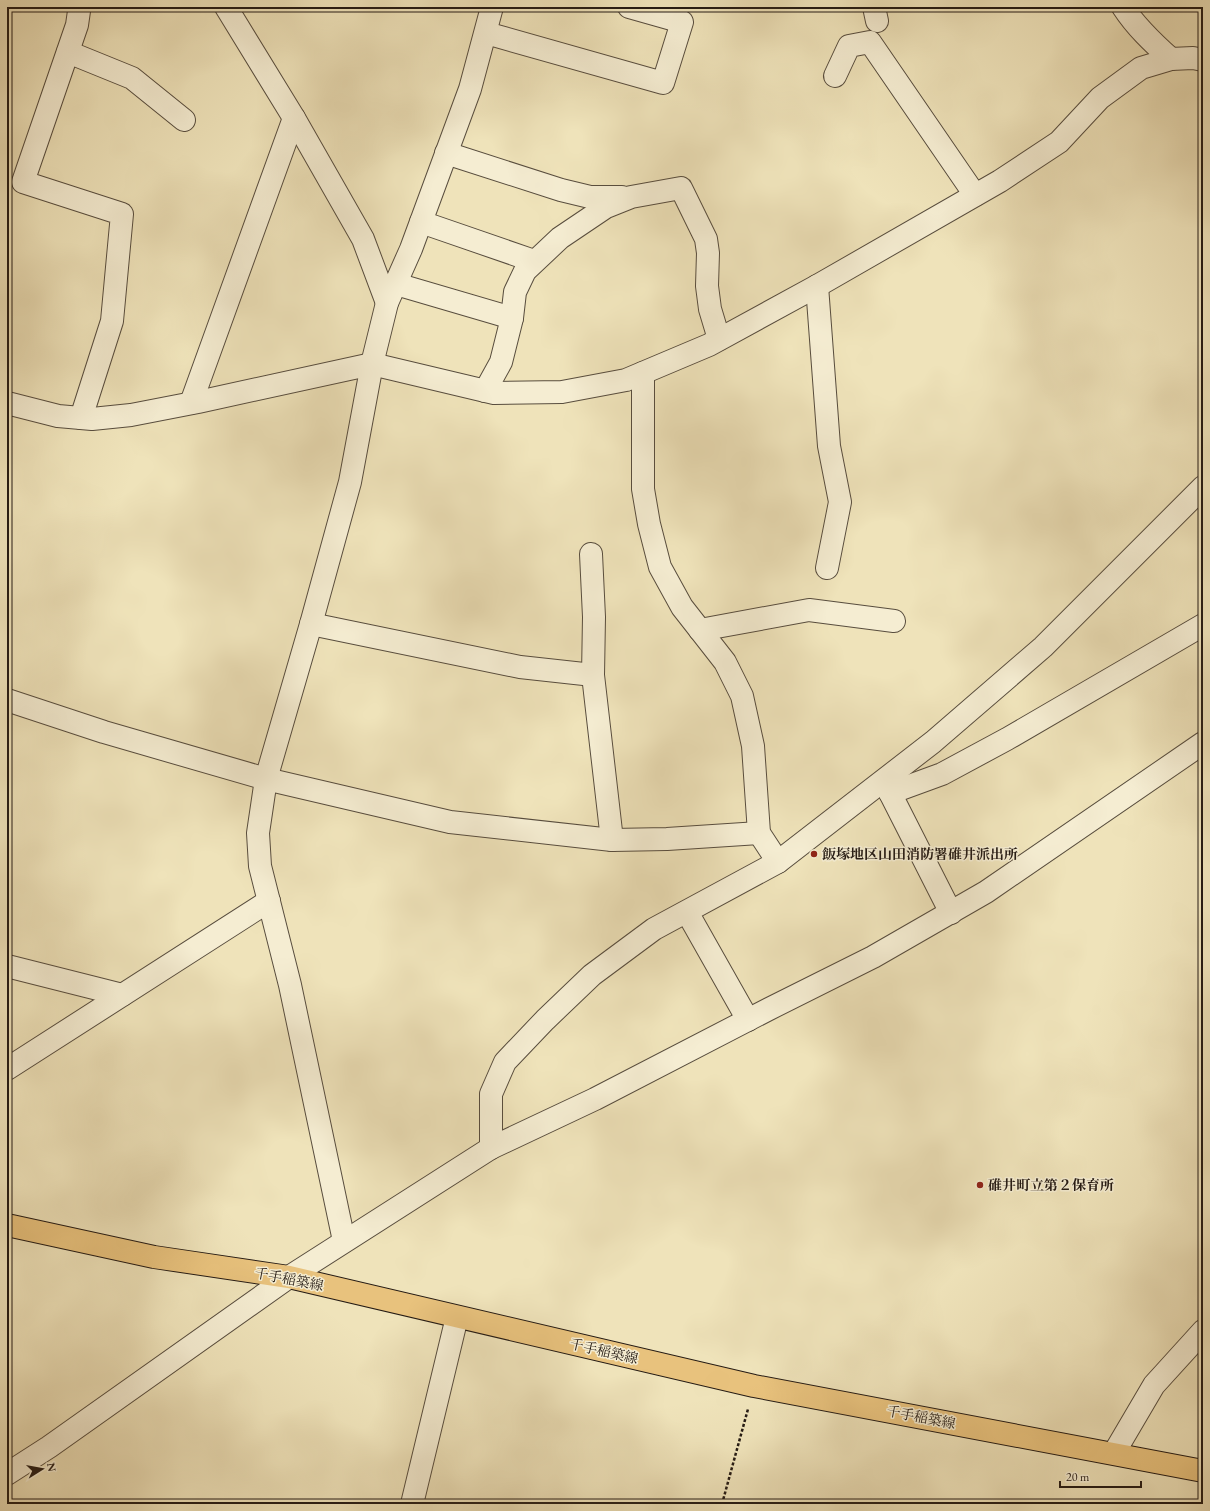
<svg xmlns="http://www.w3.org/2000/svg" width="1210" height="1511" viewBox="0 0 1210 1511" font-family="'EB Garamond','Noto Serif JP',serif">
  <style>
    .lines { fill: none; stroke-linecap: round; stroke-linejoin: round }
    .minor-casing { stroke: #584d3e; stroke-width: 24 }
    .major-casing { stroke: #251b14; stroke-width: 24 }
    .path { stroke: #251b14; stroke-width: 2.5; stroke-dasharray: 3 2; stroke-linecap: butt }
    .minor { stroke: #f5edd2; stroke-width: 22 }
    .major { stroke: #e8c27d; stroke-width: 22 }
    .poi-dot { fill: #8f2418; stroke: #f5edd2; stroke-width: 1.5 }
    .labels { text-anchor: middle; stroke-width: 3; stroke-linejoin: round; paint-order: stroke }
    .poi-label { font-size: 14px; font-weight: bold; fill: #251b14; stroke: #f5edd2; text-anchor: start }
    .street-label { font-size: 14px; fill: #251b14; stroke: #f5edd2 }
  </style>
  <rect width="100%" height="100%" fill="#efe3ba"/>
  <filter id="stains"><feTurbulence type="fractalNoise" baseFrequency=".005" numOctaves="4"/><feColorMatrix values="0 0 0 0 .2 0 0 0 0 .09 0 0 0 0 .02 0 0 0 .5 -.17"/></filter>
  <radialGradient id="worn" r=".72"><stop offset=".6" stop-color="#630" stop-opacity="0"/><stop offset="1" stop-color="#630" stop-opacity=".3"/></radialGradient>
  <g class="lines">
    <g class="minor-casing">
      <g id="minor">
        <path d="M78,7l1,4 -2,14 -54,157 99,32 -10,107 -31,97"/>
        <path d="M226,7l68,111 69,121 24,64"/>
        <path d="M874,7l3,14"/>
        <path d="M1123,7c13,20 30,36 48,52"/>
        <path d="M486,33l177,50 19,-61 -53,-15"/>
        <path d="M68,52l64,26 52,42"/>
        <path d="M835,76l14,-30 21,-4 105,153"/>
        <path d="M446,153l115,37 29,7h32"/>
        <path d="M421,222l113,39"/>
        <path d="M396,284l116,34"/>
        <path d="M817,286l12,160 11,56 -13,66"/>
        <path d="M643,373v116l6,35 11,43 22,40 43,55 17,34 11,50 6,87 19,29"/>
        <path d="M485,391l16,-29 11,-44 3,-26 10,-21 35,-33 46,-31 25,-10 50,-9 25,51 2,14 -1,33 3,23 9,30"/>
        <path d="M7,403l51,13 34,3 39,-4 67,-13 174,-38 122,29 68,-1 64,-12 83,-35 108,-59 183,-105 59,-39 41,-44 41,-30 30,-9 22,-1 10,2"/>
        <path d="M191,403l103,-285"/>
        <path d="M591,554l3,63 -1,58 19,165"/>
        <path d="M311,624l209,43 73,8"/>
        <path d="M700,630l109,-20 85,11"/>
        <path d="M7,700l97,32 162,47 184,43 162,18 55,-1 92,-6"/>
        <path d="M884,781l67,132"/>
        <path d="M890,793l52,-19 65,-35 196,-114"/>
        <path d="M687,912l61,108"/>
        <path d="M7,966l115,29"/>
        <path d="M7,1069l262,-168"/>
        <path d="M491,1148v-54l14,-32 40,-42 47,-45 62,-46 124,-67 155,-120 110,-95 160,-160"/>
        <path d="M344,1241l-54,-256 -30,-119 -2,-33 8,-54 45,-155 39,-142 22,-118 15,-61 24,-54 59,-160 22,-82"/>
        <path d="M1114,1453l40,-68 49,-54"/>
        <path d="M7,1474l42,-27 240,-170 202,-129 104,-49 174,-90 104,-52 113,-65 217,-149"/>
        <path d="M412,1504l45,-187"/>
      </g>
    </g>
    <g class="major-casing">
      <path id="major" d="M7,1225l147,32 135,20 465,109 449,85"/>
    </g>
    <path class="path" d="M722,1504l26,-95"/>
    <use href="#minor" class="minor"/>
    <use href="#major" class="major"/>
  </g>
  <g class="poi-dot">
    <circle cx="814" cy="854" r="4"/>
    <circle cx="980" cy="1185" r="4"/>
  </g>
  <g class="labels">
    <g class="poi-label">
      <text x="822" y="859">飯塚地区山田消防署碓井派出所</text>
      <text x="988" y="1190">碓井町立第２保育所</text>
    </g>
    <g class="street-label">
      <text transform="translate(289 1279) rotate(11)" y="5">千手稲築線</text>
      <text transform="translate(604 1351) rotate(13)" y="5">千手稲築線</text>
      <text transform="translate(921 1417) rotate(11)" y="5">千手稲築線</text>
    </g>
  </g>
  <rect width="1210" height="1511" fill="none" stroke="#efe3ba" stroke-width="24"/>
  <rect x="8" y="8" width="1194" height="1495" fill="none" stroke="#251b14" stroke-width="2"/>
  <rect x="12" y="12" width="1186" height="1487" fill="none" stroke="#251b14"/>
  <g transform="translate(42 1469) rotate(79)" stroke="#f5edd2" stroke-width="3" paint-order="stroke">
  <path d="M0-3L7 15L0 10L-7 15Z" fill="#251b14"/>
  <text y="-6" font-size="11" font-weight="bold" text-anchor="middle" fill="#251b14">N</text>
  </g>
  <path d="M1060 1481v6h81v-6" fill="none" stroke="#251b14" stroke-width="2"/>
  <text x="1066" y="1481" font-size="12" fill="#251b14" stroke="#f5edd2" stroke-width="3" paint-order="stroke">20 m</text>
  <rect width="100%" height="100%" filter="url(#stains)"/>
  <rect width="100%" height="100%" fill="url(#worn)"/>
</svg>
